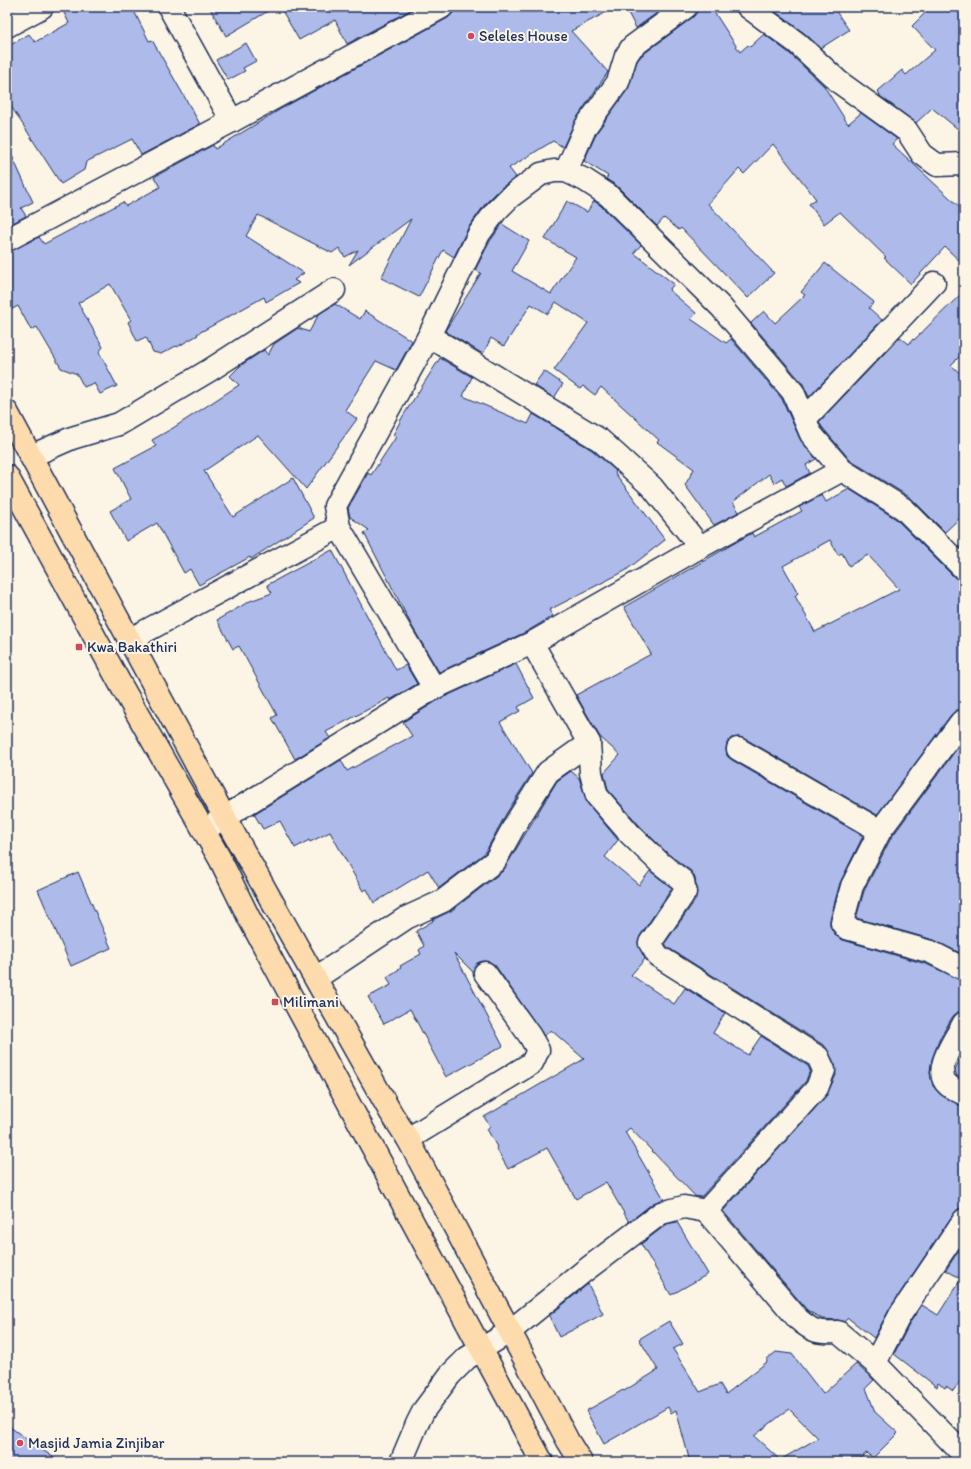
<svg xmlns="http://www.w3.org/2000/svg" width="971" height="1469" viewBox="0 0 971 1469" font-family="Itim,sans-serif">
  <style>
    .building { fill: #adbaea; stroke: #1b2f5e; fill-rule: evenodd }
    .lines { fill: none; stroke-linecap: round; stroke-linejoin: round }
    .minor-casing { stroke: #1b2f5e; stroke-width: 25 }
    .major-casing { stroke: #1b2f5e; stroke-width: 25 }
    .minor { stroke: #fcf5e5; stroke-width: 22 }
    .major { stroke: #fedbac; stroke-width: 22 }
    .poi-dot { fill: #d1495b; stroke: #fcf5e5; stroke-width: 1.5 }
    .labels { text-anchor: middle; stroke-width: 4; stroke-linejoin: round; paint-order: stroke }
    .poi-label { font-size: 15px; fill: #1b2f5e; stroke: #fcf5e5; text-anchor: start }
  </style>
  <rect width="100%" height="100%" fill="#fcf5e5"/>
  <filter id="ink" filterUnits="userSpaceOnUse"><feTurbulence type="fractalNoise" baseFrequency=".025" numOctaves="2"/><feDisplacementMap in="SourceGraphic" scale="8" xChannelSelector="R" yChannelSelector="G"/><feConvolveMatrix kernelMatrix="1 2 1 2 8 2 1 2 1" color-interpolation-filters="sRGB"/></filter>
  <g filter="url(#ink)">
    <g class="building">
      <path d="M61,7h71l17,34 3,-1 48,84 -59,31 -9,-16 -46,23 -2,8 -23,14 -54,-84v-53l22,-13 6,8 34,-19z"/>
      <path d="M209,7h66l-49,29z"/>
      <path d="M280,7h136l-69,37 -12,-24 -36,20z"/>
      <path d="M454,7h162l-45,24 37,41 -32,47 -13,28 -10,-6 -44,27 7,9 -15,11 -15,15 -18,25 -14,29 -11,-7 -24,47 -38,-19 30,-59 -62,46 9,-15 -13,7 -6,-9 -7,5 -74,-38 -12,21 58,37 -10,7 5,3 -33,19 -2,-5 -67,37 1,1 -21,12 -1,-1 -15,8 -8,-2 -7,-15 -9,4 -9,-19 3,-2 -21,-36 -32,19 25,44 -4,5 18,34 -17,8 -6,-11 -10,4 -7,-13 -16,-6 -24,-41 -6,3 -13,-24 -11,6v-60l32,-15 5,7 79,-42 3,4 34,-19 -6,-10 59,-32 2,4 69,-42 164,-89 5,-5z"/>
      <path d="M625,7h40l-29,21z"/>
      <path d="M698,7h13l29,45 8,-7 2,2 14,-13 25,19 35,33 24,38 13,-11 36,26 -5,5 72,67v54l-19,-18 -34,37 -27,-26 2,-1 -46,-45 -16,12 -15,-20 7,-5 -43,-55 -29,30 -5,-5 -31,35 66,69 -26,25 -67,-70 -2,2 -15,-12 -7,8 -40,-40 -11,-7 2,-3 -24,-15 13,-29 31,-43 9,-28 4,-5 52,-39z"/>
      <path d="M769,7h64l16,23 -28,18 -17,-15z"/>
      <path d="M931,7h33v127l-32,-26 -16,15 -36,-27 -2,-5 24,-21 4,5 29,-25 -23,-24z"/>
      <path d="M246,43l10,18 -13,7 2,3 -17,9 -12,-20z"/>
      <path d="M7,145l26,57 -12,6 5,8 -19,10z"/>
      <path d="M567,201l20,11 7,-11 6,4 41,40 -7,8 40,31 -5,6 27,23 -5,6 35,24 5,-4 51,60 18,40 16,20 -10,6 4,8 -24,13 -4,-8 -8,5 -5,-9 -36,28 6,10 -25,13 -29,-40 9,-16 -37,-27 2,-2 -58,-53 -6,8 -12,-9 -3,3 -26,-19 34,-47 -32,-21 -8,12 -17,-10 -27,42 -13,-8 -8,16 -38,-23 36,-58 -6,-3 15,-29 12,-17 27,17 -17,30 39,23 25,-37 -31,-18z"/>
      <path d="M825,263l49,39 -5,6 13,12 -73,77 -6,-13 -52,-61 13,-12 11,12 30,-28 -4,-3z"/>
      <path d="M964,291v61l-13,13 13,12v137l-19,18 -34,-34 -61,-38 -28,-33 -3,-5 81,-85 9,7 4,-5 1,1z"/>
      <path d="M335,304l25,15 5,-8 47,30 -16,29 -20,-9 -31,49 12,9 -51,70 -48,-54 -54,36 29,46 60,-39 21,40 -63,41 -1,-2 -51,28 -9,-16 -6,4 -27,-50 -31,18 -16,-30 21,-12 -16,-31 41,-22 -4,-6 21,-12 66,-43 -9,-9 10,-10 24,-16 4,5 6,-11 24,-16 11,4 10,-18z"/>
      <path d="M440,358l32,19 -9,19 65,28 5,-10 59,36 24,21 -1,2 50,67 -40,31 -76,39 4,6 -2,1 -25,15 -87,40 -26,-44 -49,-95 5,-3 -19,-13 -2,-9 20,-35 3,2 25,-38 -3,-2 10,-19z"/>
      <path d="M544,371l19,13 -9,14 -20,-13z"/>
      <path d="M849,489l47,30 59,59 9,3v129h-8l-5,5 -74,100 -133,-77 -6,-1 -7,1 -4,5 -1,6 1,7 5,4 131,76 -23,47 -10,37v6l6,10 7,4 83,24 38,17v30l-6,1 -5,4 -13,22 -8,21 -2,14 3,13 7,8 24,12v102l-6,1 -4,4 -64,95 -16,30 -26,-20 -4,4 -6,-2 -16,-1 -15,-9 -84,-99 103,-115 10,-21 -1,-10 -10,-19 -158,-99 -2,-4 31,-44 1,-9 -2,-11 -4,-8 -23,-17 -29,-29 -31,-35 -4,-17 16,-18 -20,-18 -24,-42 75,-41 -27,-47 128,-74 2,4 48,-26 -3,-4 23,-12 4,7zM830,540l8,15 4,-2 7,13 19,-11 31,34 -84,43 -20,-36 3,-3 -15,-27z"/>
      <path d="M332,550l64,120 10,-5 11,19 -27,16 -1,-2 -63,34 4,6 -35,21 -23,-41 5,-3 -38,-69 -6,3 -16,-29 33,-19 22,-8 -5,-8z"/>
      <path d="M516,664l18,34 -16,9 2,4 -20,11 32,51 -26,41 -21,39 -46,35 -11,-18 -54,33 -7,-14 -4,2 -33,-59 -20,10 -1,-2 -14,8 -15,-27 -17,8 -9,-15 87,-54 6,11 65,-35 -9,-14 37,-23z"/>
      <path d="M964,739v216l-30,-15 -78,-22 8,-27 27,-53z"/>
      <path d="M571,771l8,7 9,26 30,36 -13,17 34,28 11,-14 22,17 -32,48 -2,7 7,16 -14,16 43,29 11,-16 40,25 -12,20 35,22 13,-19 47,30 2,4 -4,11 -105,116 -6,-1 -65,-68 -5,4 39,67 -11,4 -24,19 -23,-40 -30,17 -29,-51 -39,21 -12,-21 1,-1 -10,-18 3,-3 -6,-9 100,-58 -33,-29 -7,6 -49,-71 -5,-3 -7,-1 -6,2 -4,9 -19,-19 49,93 -57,31 -36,-68 -26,15 -16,-27 23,-12 -4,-8 14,-9 -1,-2 21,-12 -2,-4 5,-4 -8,-15 17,-10 -1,-1 19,-9 52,-40 54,-90z"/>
      <path d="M78,872l33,76 -40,18 -33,-76z"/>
      <path d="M964,1048v32l-7,-4 -2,-5z"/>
      <path d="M677,1222l31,52 -37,21 -30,-51 26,-20z"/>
      <path d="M964,1242v134l-11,15 -7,-5 -1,2 -7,-5 -1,4 -43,-33 17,-33 11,-16 16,10 23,-36 -15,-9z"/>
      <path d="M588,1284l15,30 -44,23 -10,-21z"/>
      <path d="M669,1321l14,23 -10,5 27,43 20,-8 6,10 41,-32v-3l9,-7 16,2 31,40 33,-30 18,16 -8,8 9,24 23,21 -25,25 -7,-5 -9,9h-167l-14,-52 -5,3 -3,-6 -64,37 -18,-33 37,-21 1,1 34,-21 -19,-31zM789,1409l29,29 -38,22 -26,-24z"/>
      <path d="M7,1425l53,37h-53z"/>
    </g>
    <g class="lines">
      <g class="minor-casing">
        <g id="minor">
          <path d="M169,7l63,114"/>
          <path d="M748,7l49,36 42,39 68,49 15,23 15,11 27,-1"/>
          <path d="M7,26l35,-19"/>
          <path d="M566,171l20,-45 32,-44 8,-26 6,-9 54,-40"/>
          <path d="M7,240l225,-119 210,-114"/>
          <path d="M429,336l171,104 52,47 48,60"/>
          <path d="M805,419l129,-136"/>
          <path d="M31,456l41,-18 47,-14 91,-54 124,-80"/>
          <path d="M129,640l210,-113"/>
          <path d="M434,688l-95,-161 -4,-21 94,-170 50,-102 17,-23 14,-14 31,-23 13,-3h12l19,9 23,15 113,112 72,85 18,42 31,36 62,39 60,60"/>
          <path d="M738,749l142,82 -28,55 -10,37 4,5 85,24 33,17"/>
          <path d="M204,830l230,-142 98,-45 168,-96 142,-77"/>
          <path d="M880,831l81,-109"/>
          <path d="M316,978l90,-60 37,-17 52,-40 22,-40 31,-49 41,-29 -57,-100"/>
          <path d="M964,1023c-7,13 -33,48 -16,62 4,4 11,6 16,9"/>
          <path d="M408,1139l124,-76 6,-13 -8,-14 -45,-63"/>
          <path d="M706,1211l92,108c15,13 20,14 40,13l37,31"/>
          <path d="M964,1220l-64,95 -25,48 89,92"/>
          <path d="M401,1462l16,-38 7,-14 26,-35 17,-17 42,-26 74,-60 78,-59 23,-6 22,4 111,-123 7,-18 -6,-13 -160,-101 -8,-13 35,-51 -2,-11 -23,-18 -30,-29 -33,-38 -6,-23 -2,-30"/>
        </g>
      </g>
      <g class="major-casing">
        <g id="major">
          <path d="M7,412l218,406 166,295 17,26 160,302 13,21"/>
          <path d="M7,476l115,211 98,172 29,59 293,544"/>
        </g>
      </g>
      <use href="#minor" class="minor"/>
      <use href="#major" class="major"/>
    </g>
  </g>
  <g class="poi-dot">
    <circle cx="471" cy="36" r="4"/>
    <rect x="75" y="643" width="8" height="8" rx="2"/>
    <rect x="271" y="998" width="8" height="8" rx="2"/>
    <circle cx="20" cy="1443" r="4"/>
  </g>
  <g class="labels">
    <g class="poi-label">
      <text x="479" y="41">Seleles House</text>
      <text x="87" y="652">Kwa Bakathiri</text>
      <text x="283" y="1007">Milimani</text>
      <text x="28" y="1448">Masjid Jamia Zinjibar</text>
    </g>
  </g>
  <rect width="971" height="1469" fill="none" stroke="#fcf5e5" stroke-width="24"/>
  <rect x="12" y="12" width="947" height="1445" fill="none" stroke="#1b2f5e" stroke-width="1.5" filter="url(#ink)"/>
</svg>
